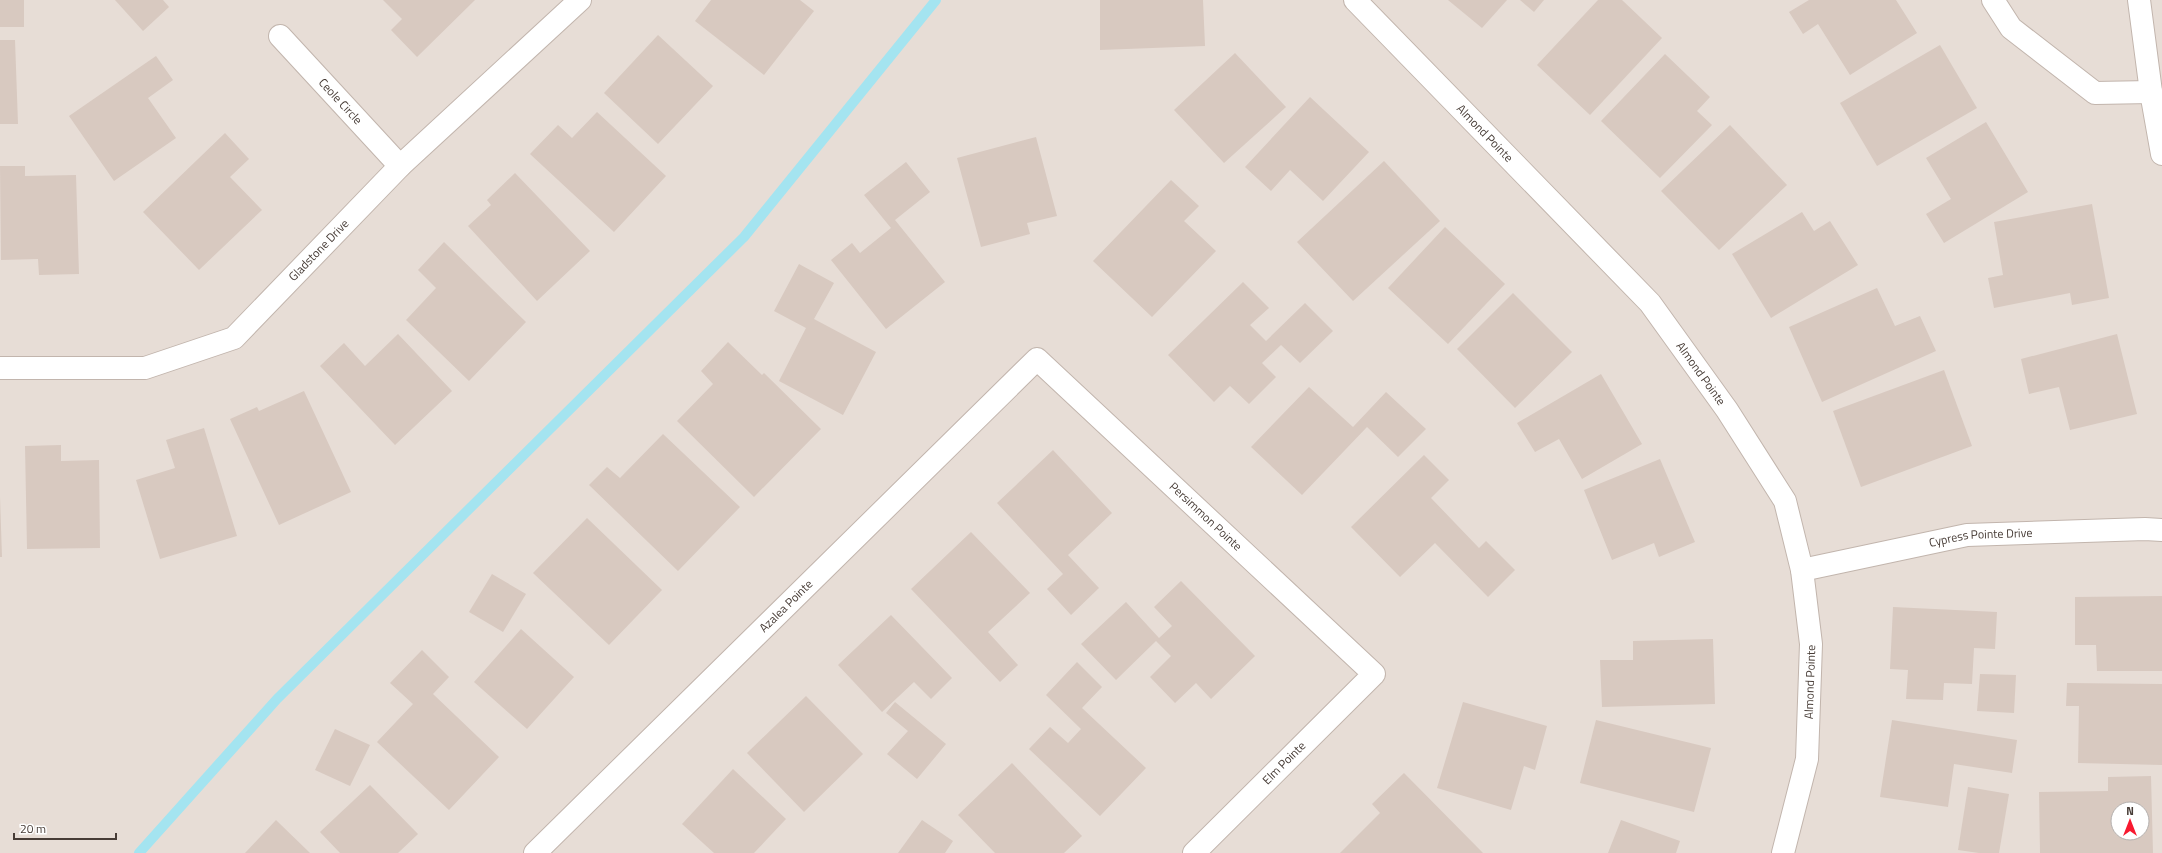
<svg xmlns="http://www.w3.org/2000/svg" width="2162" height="853" viewBox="0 0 2162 853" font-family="'Titillium Web',sans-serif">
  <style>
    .residential { fill: #e7ddd6; fill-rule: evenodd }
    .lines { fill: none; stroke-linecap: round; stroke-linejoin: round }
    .stream { stroke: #a4e4f0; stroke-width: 10 }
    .building { fill: #d8c9c0; fill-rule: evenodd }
    .minor-casing { stroke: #c2b5ad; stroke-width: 24 }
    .minor { stroke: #fff; stroke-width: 22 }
    .labels { text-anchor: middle; stroke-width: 4; stroke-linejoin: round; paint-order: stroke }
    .street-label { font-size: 12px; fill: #473c36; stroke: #fff }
  </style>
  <rect width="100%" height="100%" fill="#f4ede8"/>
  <path class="residential" d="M0,0h2162v853h-2162zM2118,809h24v24h-24z"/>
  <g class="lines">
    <path class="stream" d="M139,853l138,-154 467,-462 192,-237"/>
  </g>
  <g class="building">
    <rect x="0" y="0" width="24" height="27"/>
    <path d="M115,0h48l6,7 -26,24z"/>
    <path d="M383,0h92l-58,57 -26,-27 11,-11z"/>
    <path d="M711,0h89l14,11 -50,64 -69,-54z"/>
    <path d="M1100,0h103l2,46 -105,4z"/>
    <path d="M1448,0h59l-25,28z"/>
    <path d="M1520,0h24l-10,12z"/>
    <path d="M1598,0h24l40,38 -72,77 -53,-50z"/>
    <path d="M1809,0h87l21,33 -67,42 -32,-51 -15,10 -14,-22z"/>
    <path d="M658,35l55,51 -55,58 -54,-51z"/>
    <path d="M0,40h15l3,84h-18z"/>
    <path d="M1940,45l37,63 -100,58 -37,-63z"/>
    <path d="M1235,53l51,54 -62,56 -50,-53z"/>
    <path d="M1665,54l45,43 -13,14 15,14 -52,53 -59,-57z"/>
    <path d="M156,56l17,24 -25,18 28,40 -62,43 -45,-65z"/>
    <path d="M1310,97l59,55 -46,49 -33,-31 -19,21 -26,-24z"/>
    <path d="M597,112l69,64 -52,56 -84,-78 28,-29 14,13z"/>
    <path d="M1986,122l42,70 -84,51 -18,-29 25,-15 -25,-41z"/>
    <path d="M1730,125l57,60 -68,65 -58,-59z"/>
    <path d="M225,133l24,26 -19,18 32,33 -63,60 -56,-58z"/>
    <path d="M1036,137l21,79 -30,7 3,11 -49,13 -24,-89z"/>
    <path d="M1384,161l56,60 -87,80 -56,-59z"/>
    <path d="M906,162l24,30 -35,28 50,62 -59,47 -55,-69 21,-17 8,10 31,-25 -27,-33z"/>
    <path d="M0,166h25v10l51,-1 3,99 -40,1 -1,-16 -37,1z"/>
    <path d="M515,173l75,78 -53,50 -69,-75 23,-21 -4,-5z"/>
    <path d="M1171,180l28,26 -15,15 32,30 -64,66 -59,-56z"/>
    <path d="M2092,204l17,94 -37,7 -2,-12 -76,15 -6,-30 15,-3 -9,-53z"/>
    <path d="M1802,212l12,19 16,-10 28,44 -87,53 -39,-64z"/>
    <path d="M1445,227l60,57 -57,60 -60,-56z"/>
    <path d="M444,242l82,80 -57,59 -63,-61 30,-32 -18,-18z"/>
    <path d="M799,264l35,19 -20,36 62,33 -33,63 -64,-34 27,-53 -32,-17z"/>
    <path d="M1243,282l26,26 -19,17 16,16 39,-38 28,28 -33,32 -19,-18 -19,18 14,14 -27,27 -19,-18 -16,16 -46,-47z"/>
    <path d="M1877,288l18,38 25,-10 16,35 -114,51 -33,-75z"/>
    <path d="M1513,293l59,59 -57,56 -58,-59z"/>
    <path d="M398,334l54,57 -57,54 -75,-79 24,-23 21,23z"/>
    <path d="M2117,334l20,80 -67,16 -11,-43 -30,7 -8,-35z"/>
    <path d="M728,342l34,33 2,-2 57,56 -67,68 -77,-76 36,-37 -12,-13z"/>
    <path d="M1944,370l28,76 -111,41 -28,-76z"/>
    <path d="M1601,374l41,70 -60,35 -23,-40 -24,13 -18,-29z"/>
    <path d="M1309,387l44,40 33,-35 40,37 -28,28 -31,-30 -65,68 -51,-48z"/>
    <path d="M304,391l47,101 -72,33 -49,-106 27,-12 2,4z"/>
    <path d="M204,428l33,108 -77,23 -24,-79 39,-12 -9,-28z"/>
    <path d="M663,434l77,73 -62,64 -89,-86 18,-18 13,11z"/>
    <path d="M61,445v16l38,-1 1,88 -73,1 -2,-103z"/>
    <path d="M1053,450l59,63 -44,42 31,33 -28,27 -24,-26 16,-15 -66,-71z"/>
    <path d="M1424,455l25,25 -18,18 48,50 7,-7 29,29 -27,27 -53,-54 -35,34 -49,-50z"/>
    <path d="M1660,459l35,83 -36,15 -5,-14 -42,17 -28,-70z"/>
    <path d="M0,497l2,60h-2z"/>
    <path d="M587,518l75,72 -53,55 -76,-72z"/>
    <path d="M971,532l59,61 -42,39 30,33 -18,17 -89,-93z"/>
    <path d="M492,574l34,20 -23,38 -34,-20z"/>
    <path d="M1181,581l74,75 -44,43 -15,-16 -21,20 -25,-26 21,-21 -15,-15 -40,39 -35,-36 45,-42 33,36 13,-12 -18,-19z"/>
    <path d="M2162,596v75h-65l-1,-26h-21v-48z"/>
    <path d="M1893,607l104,5 -2,37 -21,-1 -2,36 -28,-1 -1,17 -37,-1 2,-29 -18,-1z"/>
    <path d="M891,615l61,63 -21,21 -17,-17 -32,30 -44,-47z"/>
    <path d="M521,629l53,48 -47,52 -53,-47z"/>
    <path d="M1713,639l2,65 -113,3 -2,-47h33v-19z"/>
    <path d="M422,650l27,27 -16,17 66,63 -50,53 -72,-68 36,-38 -23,-21z"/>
    <path d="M1077,662l25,25 -20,21 64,60 -46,48 -71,-67 21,-22 18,16 13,-14 -35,-34z"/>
    <path d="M1980,674l36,1 -2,38 -37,-2z"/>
    <path d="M2067,683l95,1v81l-84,-2 1,-57h-13z"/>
    <path d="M806,696l57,58 -59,58 -57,-59z"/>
    <path d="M895,702l51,42 -29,35 -30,-25 21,-23 -22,-18z"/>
    <path d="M1463,702l84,24 -12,44 -11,-4 -13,44 -74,-22z"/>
    <path d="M1596,720l115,28 -17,64 -114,-29z"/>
    <path d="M1892,720l125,20 -5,33 -58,-9 -6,43 -68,-10z"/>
    <path d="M335,729l35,16 -20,41 -35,-16z"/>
    <path d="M1012,763l70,73 -18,17h-69l-37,-38z"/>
    <path d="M733,769l53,50 -32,34h-40l-32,-29z"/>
    <path d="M1404,773l79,80h-143l40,-40 -8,-9z"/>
    <path d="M2151,776l2,77h-113l-1,-61 69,-1v-14zM2118,809h24v24h-24z"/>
    <path d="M370,785l48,49 -20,19h-58l-20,-21z"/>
    <path d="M1968,787l41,7 -10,59h-20l-21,-3z"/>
    <path d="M276,820l34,33h-65z"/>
    <path d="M922,820l31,21 -8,12h-47z"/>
    <path d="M1621,820l59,21 -4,12h-68z"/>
  </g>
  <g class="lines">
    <g class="minor-casing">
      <g id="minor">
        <path id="s1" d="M1355,0l295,303 77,107 58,91 17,69 9,74 -4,115 -24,94"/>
        <path d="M1993,0l18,28 84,65 56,-1"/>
        <path d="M2139,0l12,92 11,62"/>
        <path id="s2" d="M280,36l120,130"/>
        <path id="s3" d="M0,368h145l89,-30 166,-172 180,-166"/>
        <path id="s4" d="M1802,570l165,-35 178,-6 17,1"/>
        <path id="s5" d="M535,853l502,-494 337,315 -180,179"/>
      </g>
    </g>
    <use href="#minor" class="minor"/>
  </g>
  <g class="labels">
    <g class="street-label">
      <text dy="4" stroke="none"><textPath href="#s2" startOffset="89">Ceole Circle</textPath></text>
      <text dy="4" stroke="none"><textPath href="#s1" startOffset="186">Almond Pointe</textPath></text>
      <text dy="4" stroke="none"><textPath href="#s3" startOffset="361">Gladstone Drive</textPath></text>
      <text dy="4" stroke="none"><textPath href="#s1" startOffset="510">Almond Pointe</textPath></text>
      <text dy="4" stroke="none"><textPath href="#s5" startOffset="935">Persimmon Pointe</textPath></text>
      <text dy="4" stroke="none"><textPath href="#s4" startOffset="182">Cypress Pointe Drive</textPath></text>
      <text dy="4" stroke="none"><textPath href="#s5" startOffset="352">Azalea Pointe</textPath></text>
      <text transform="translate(1810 682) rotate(-88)" y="4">Almond Pointe</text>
      <text transform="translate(1284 763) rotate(-45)" y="4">Elm Pointe</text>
    </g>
  </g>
  <g transform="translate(2130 821)"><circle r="19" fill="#ffffff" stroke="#b5b1af"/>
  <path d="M0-3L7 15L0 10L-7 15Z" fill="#f81a30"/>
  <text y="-6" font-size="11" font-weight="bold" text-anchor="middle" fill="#473c36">N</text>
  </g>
  <path d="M14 833v6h102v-6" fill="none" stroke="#473c36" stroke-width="2"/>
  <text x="20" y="833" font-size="12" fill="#473c36" stroke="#ffffff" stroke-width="3" paint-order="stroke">20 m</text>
</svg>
